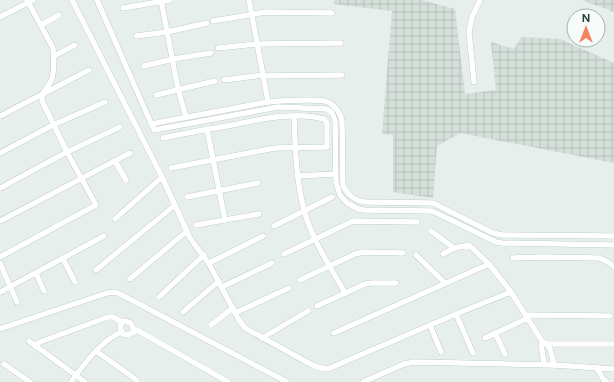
<svg xmlns="http://www.w3.org/2000/svg" width="614" height="382" viewBox="0 0 614 382" font-family="Figtree,sans-serif">
<style>
.industrial{fill:url(#industrial-grid)}
.lines{fill:none;stroke-linecap:round;stroke-linejoin:round}
.street-casing{stroke:#a8b8b2;stroke-width:6}
.street{stroke:#fff;stroke-width:5.5}
</style>
<defs>
<pattern id="industrial-grid" width="8" height="8" patternUnits="userSpaceOnUse"><rect width="8" height="8" fill="#d4dfda"/><path d="M0 4h8M4 0v8" fill="none" stroke="#b6c1bc"/></pattern>
</defs>
<rect width="100%" height="100%" fill="#e6efeb"/>
<g class="industrial">
<path d="M334 0H421L455 9 465 94 496 90 491 42 514 49 521 37 560 39 614 63V163L460 133 437 146 433 198 393 192V135L382 134 392 11 334 4Z"/>
<path d="M582 0H614V12Z"/>
</g>
<g class="lines">
<g class="street-casing">
<g id="street">
<path d="M72 0 162 177 190 238 209 264 239 320 245 328 314 366 324 369 330 368 456 314 511 292 542 341 547 344 550 349 554 365"/>
<path d="M97 0 154 130 278 107 327 109 332 113 335 120 336 183 340 195 347 203 358 209 364 210 432 211 496 242 502 243 614 245"/>
<path d="M161 0 178 89 186 117"/>
<path d="M249 0 268 102"/>
<path d="M123 8 170 0"/>
<path d="M0 17 33 0"/>
<path d="M213 21 266 12 332 13"/>
<path d="M41 25 59 15"/>
<path d="M136 36 167 32 207 23"/>
<path d="M218 48 257 44 341 43"/>
<path d="M54 56 75 45"/>
<path d="M144 66 173 59 211 53"/>
<path d="M263 76 342 75"/>
<path d="M224 80 263 75"/>
<path d="M474 82 469 32 472 17 480 0"/>
<path d="M156 95 215 81"/>
<path d="M0 116 89 70"/>
<path d="M294 116C295 147 296 179 304 210 312 240 330 266 345 293"/>
<path d="M151 124 262 103C274 101 318 98 328 102 336 106 340 112 342 121L343 186C349 196 355 201 366 202L433 203 493 233 502 235 614 236"/>
<path d="M207 129 225 220"/>
<path d="M163 138C186 133 209 129 232 125 262 119 295 111 324 119L327 123V147L275 148 171 168"/>
<path d="M0 153 53 125 105 102"/>
<path d="M115 161 126 180"/>
<path d="M297 176 335 174"/>
<path d="M0 188 67 152 120 127"/>
<path d="M187 197 258 183"/>
<path d="M115 219 162 177"/>
<path d="M0 221 130 153"/>
<path d="M196 225 259 214"/>
<path d="M274 226 332 197"/>
<path d="M431 231 454 248"/>
<path d="M284 254 353 221 417 222"/>
<path d="M443 254 454 248 469 245 489 264 511 292"/>
<path d="M416 255 445 283"/>
<path d="M0 257 96 205 67 152 42 101C42 90 47 89 51 81 55 71 54 58 53 48L27 0"/>
<path d="M513 258 543 257 599 258 608 262 614 267"/>
<path d="M63 259 75 282"/>
<path d="M0 263 17 302"/>
<path d="M209 263 263 236"/>
<path d="M96 270 175 205"/>
<path d="M36 273 44 291"/>
<path d="M130 279 187 231"/>
<path d="M300 280 355 254 363 252 403 253"/>
<path d="M222 287 272 263"/>
<path d="M0 292 104 236"/>
<path d="M159 297 204 255"/>
<path d="M317 306 365 284 372 283H396"/>
<path d="M183 312 219 281"/>
<path d="M235 313 289 288"/>
<path d="M456 314 473 353"/>
<path d="M526 315 610 316"/>
<path d="M124 321 131 323 133 329 137 330 128 335 123 334 120 328 121 324Z"/>
<path d="M211 325 233 308"/>
<path d="M430 325 441 352"/>
<path d="M0 329 107 293 115 292 120 294 287 382"/>
<path d="M137 330 228 382"/>
<path d="M334 333 489 264"/>
<path d="M495 333 505 354"/>
<path d="M262 338 308 311"/>
<path d="M485 338 528 318"/>
<path d="M29 341 85 382"/>
<path d="M542 341 541 344 544 364"/>
<path d="M544 344H614"/>
<path d="M35 346 40 342 108 317H113L122 322"/>
<path d="M96 351 134 378 137 382"/>
<path d="M4 364 30 382"/>
<path d="M597 368 603 379 607 382"/>
<path d="M71 382C84 364 100 342 121 332"/>
<path d="M363 382 404 364 414 362 554 365 614 369"/>
</g>
</g>
<use href="#street" class="street"/>
</g>
<g transform="translate(586 28)"><circle r="19" fill="#f7fbf9" stroke="#a3b1ad"/>
<path d="M0-3L7 15L0 10L-7 15Z" fill="#f4845f"/>
<text y="-6" font-size="11" font-weight="bold" text-anchor="middle" fill="#24423a">N</text>
</g>
</svg>
